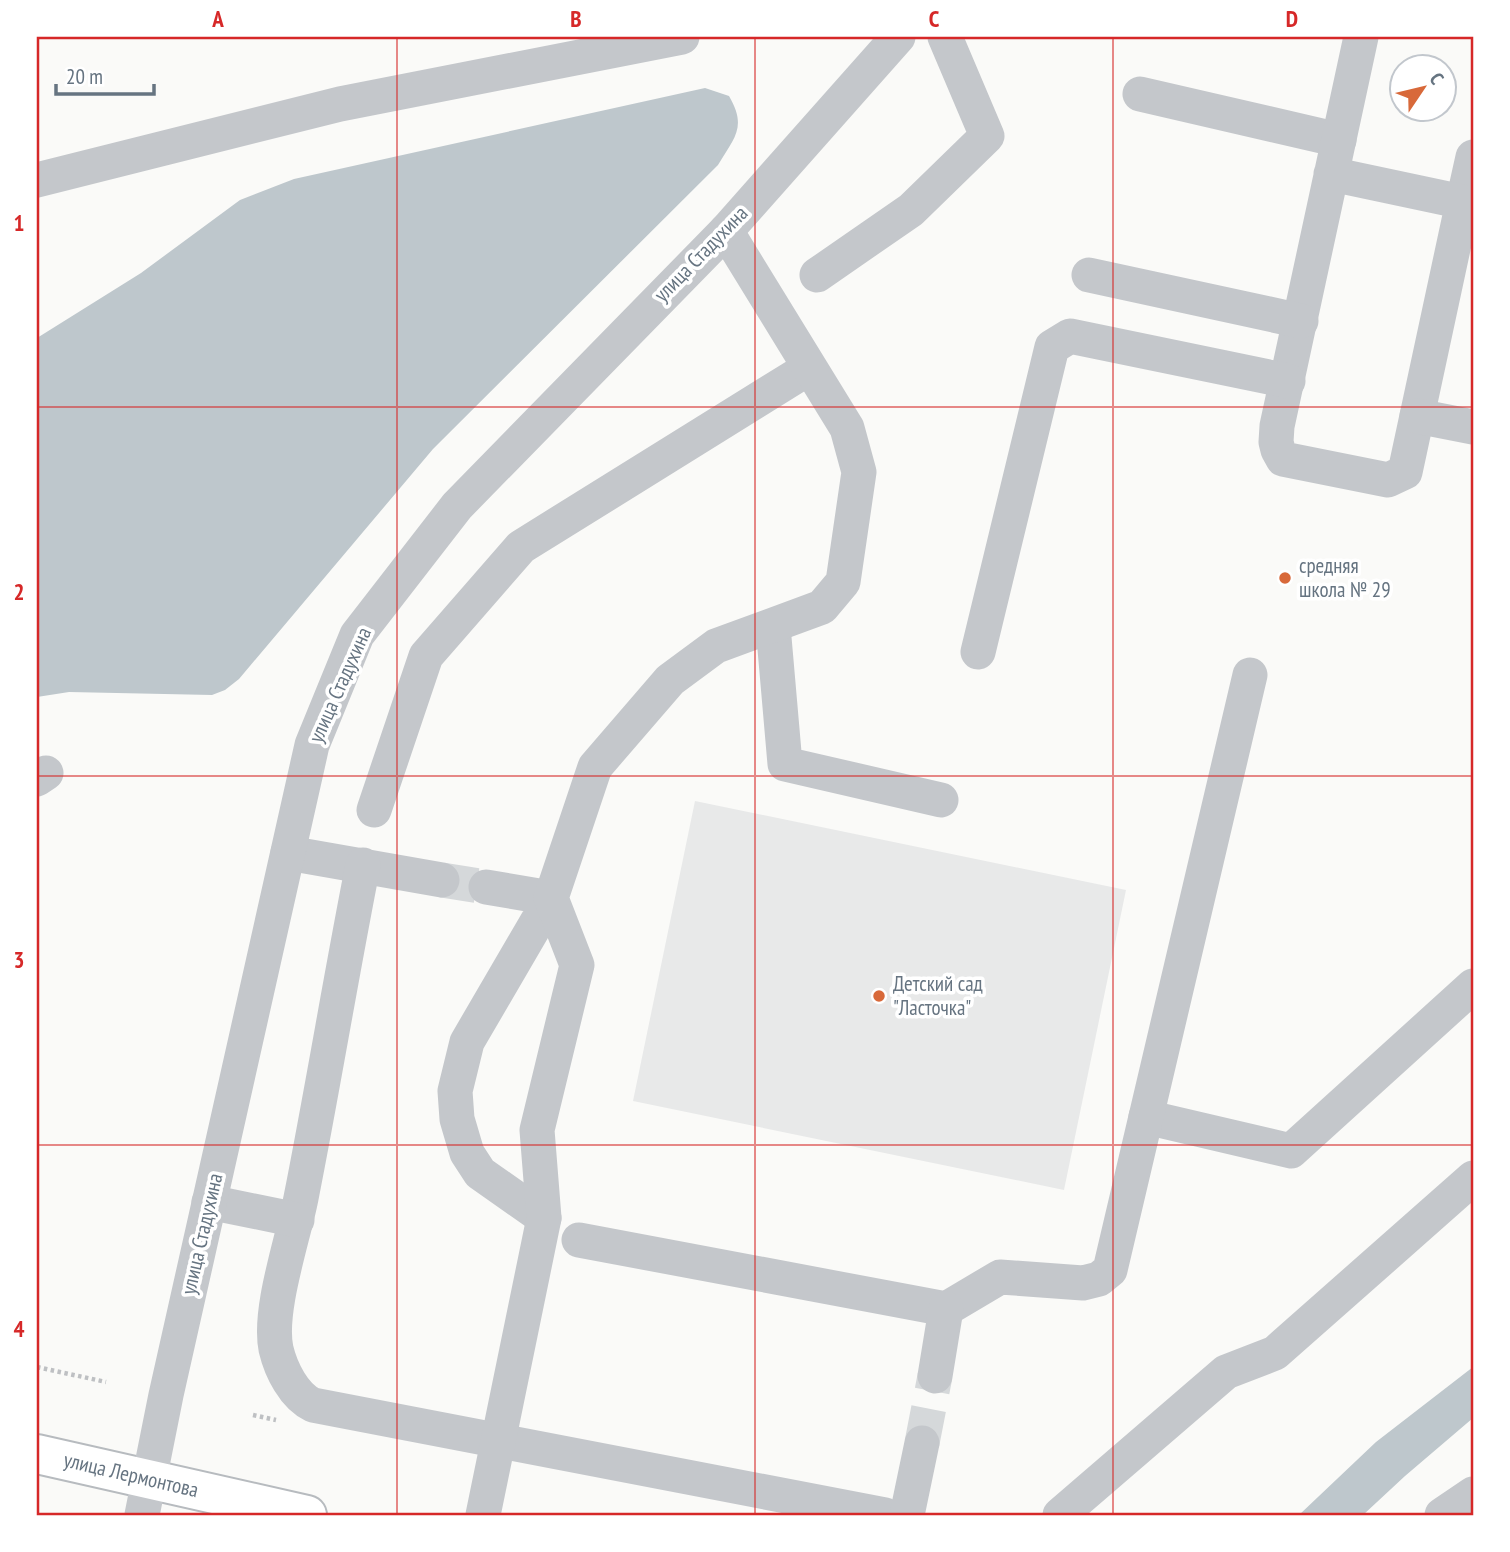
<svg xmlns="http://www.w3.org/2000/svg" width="1510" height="1552" viewBox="0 0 1510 1552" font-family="'PT Sans Narrow',sans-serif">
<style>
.built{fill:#e8e9e9}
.water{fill:#bec7cc}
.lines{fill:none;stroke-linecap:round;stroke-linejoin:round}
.minor-tunnel{stroke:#d5d8da;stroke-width:35;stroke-dasharray:35 18;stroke-linecap:butt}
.major-casing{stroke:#b7bbbf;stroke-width:42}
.path{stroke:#bec0c3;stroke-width:4.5;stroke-dasharray:3.5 3.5;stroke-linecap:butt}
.minor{stroke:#c4c7cb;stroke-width:35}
.major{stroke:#fff;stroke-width:38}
.grid{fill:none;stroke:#d62828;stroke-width:2;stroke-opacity:0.55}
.poi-dot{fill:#d8693a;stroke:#fff;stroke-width:2.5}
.labels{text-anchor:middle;stroke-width:7;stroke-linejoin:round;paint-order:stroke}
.street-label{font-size:21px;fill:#667481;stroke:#fff}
.poi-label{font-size:21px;fill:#667481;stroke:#fff;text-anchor:start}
.neatline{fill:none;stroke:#d62828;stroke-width:2.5}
.grid-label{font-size:23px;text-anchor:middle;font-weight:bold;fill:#d62828}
</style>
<rect width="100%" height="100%" fill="#fafaf8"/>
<path class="built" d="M695 801 1126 890 1064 1190 633 1101Z"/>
<g class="water">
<path d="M705 88 729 96C747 127 735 137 718 165L433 449 239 679 225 690 212 695 69 692 37 697V338L141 273 240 200 294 179Z"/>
<path d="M1473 1367V1418L1405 1476 1363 1515H1299L1376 1442Z"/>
</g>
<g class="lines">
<g class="minor-tunnel">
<path d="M442 880 486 887"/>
<path d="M922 1443 935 1376"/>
</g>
<g class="major-casing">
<path id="major" d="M37 1454 307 1515"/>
</g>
<g class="path">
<path d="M37 1367 106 1382"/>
<path d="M253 1415 276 1420"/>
</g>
<g class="minor">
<path d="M1140 94 1339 140"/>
<path d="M1473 157 1463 202 1473 204"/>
<path d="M1331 174 1463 202 1405 472 1388 480 1283 459 1278 450 1276 442 1277 426 1361 37"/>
<path d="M37 180 340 104 682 37"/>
<path d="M817 275 911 210 987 136 945 37"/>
<path d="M1089 275 1301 321"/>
<path d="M1417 416 1473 427"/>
<path d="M773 626 785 764 941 800"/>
<path d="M978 652 1052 347 1070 336 1288 381"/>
<path d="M37 779 46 773"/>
<path d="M374 810 426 656 521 547 809 368"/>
<path d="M288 853 442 880"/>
<path d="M363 865C341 976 323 1087 301 1198 293 1239 268 1310 276 1349 281 1370 294 1396 313 1405L885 1515"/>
<path d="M486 887 551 898 467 1042 455 1091 457 1119 467 1153 480 1173 544 1218"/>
<path d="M1146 1117 1291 1151 1473 986"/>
<path d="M209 1202 297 1220"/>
<path d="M579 1240 946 1309 1000 1277 1083 1283 1099 1279 1110 1270 1250 675"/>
<path d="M935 1376 946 1309"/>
<path d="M142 1515 166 1395 312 745 357 635 457 506 726 231 898 37"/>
<path d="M483 1515 544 1218 537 1130 577 965 551 898 595 767 670 680 716 646 822 607 843 582 859 472 847 428 726 231"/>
<path d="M907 1515 922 1443"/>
<path d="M1060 1515 1226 1372 1275 1353 1473 1178"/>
<path d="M1442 1515 1473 1494"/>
</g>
<use href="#major" class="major"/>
</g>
<path class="grid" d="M397 37V1515M755 37V1515M1113 37V1515M37 407H1473M37 776H1473M37 1145H1473"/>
<g class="poi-dot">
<circle cx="1285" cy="578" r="7"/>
<circle cx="879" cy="996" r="7"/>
</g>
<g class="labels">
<g class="street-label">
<text transform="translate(701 254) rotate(-46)" y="7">улица Стадухина</text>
<text transform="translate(340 685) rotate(-66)" y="7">улица Стадухина</text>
<text transform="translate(202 1234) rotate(-77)" y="7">улица Стадухина</text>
<text transform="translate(131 1475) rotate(13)" y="7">улица Лермонтова</text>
</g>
<g class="poi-label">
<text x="1299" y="573">средняя<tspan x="1299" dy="24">школа № 29</tspan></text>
<text x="893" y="991">Детский сад<tspan x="893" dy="24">"Ласточка"</tspan></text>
</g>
</g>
<rect width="1510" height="1552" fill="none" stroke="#ffffff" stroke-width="77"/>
<g transform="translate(1423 88) rotate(55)"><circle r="33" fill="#ffffff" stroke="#c2c7cd" stroke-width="2"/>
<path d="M0-5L12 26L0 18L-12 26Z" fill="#d8693a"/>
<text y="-10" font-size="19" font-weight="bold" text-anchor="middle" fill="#667481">С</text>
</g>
<path d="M56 84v10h98v-10" fill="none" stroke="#667481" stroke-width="3.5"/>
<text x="66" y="84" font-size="21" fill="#667481" stroke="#ffffff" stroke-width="5" paint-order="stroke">20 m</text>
<rect x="38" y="38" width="1434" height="1476" class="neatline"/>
<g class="grid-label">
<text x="218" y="27">A</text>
<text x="576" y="27">B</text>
<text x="934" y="27">C</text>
<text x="1292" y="27">D</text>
<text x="19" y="231">1</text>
<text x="19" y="600">2</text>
<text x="19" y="968">3</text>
<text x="19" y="1337">4</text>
</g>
</svg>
